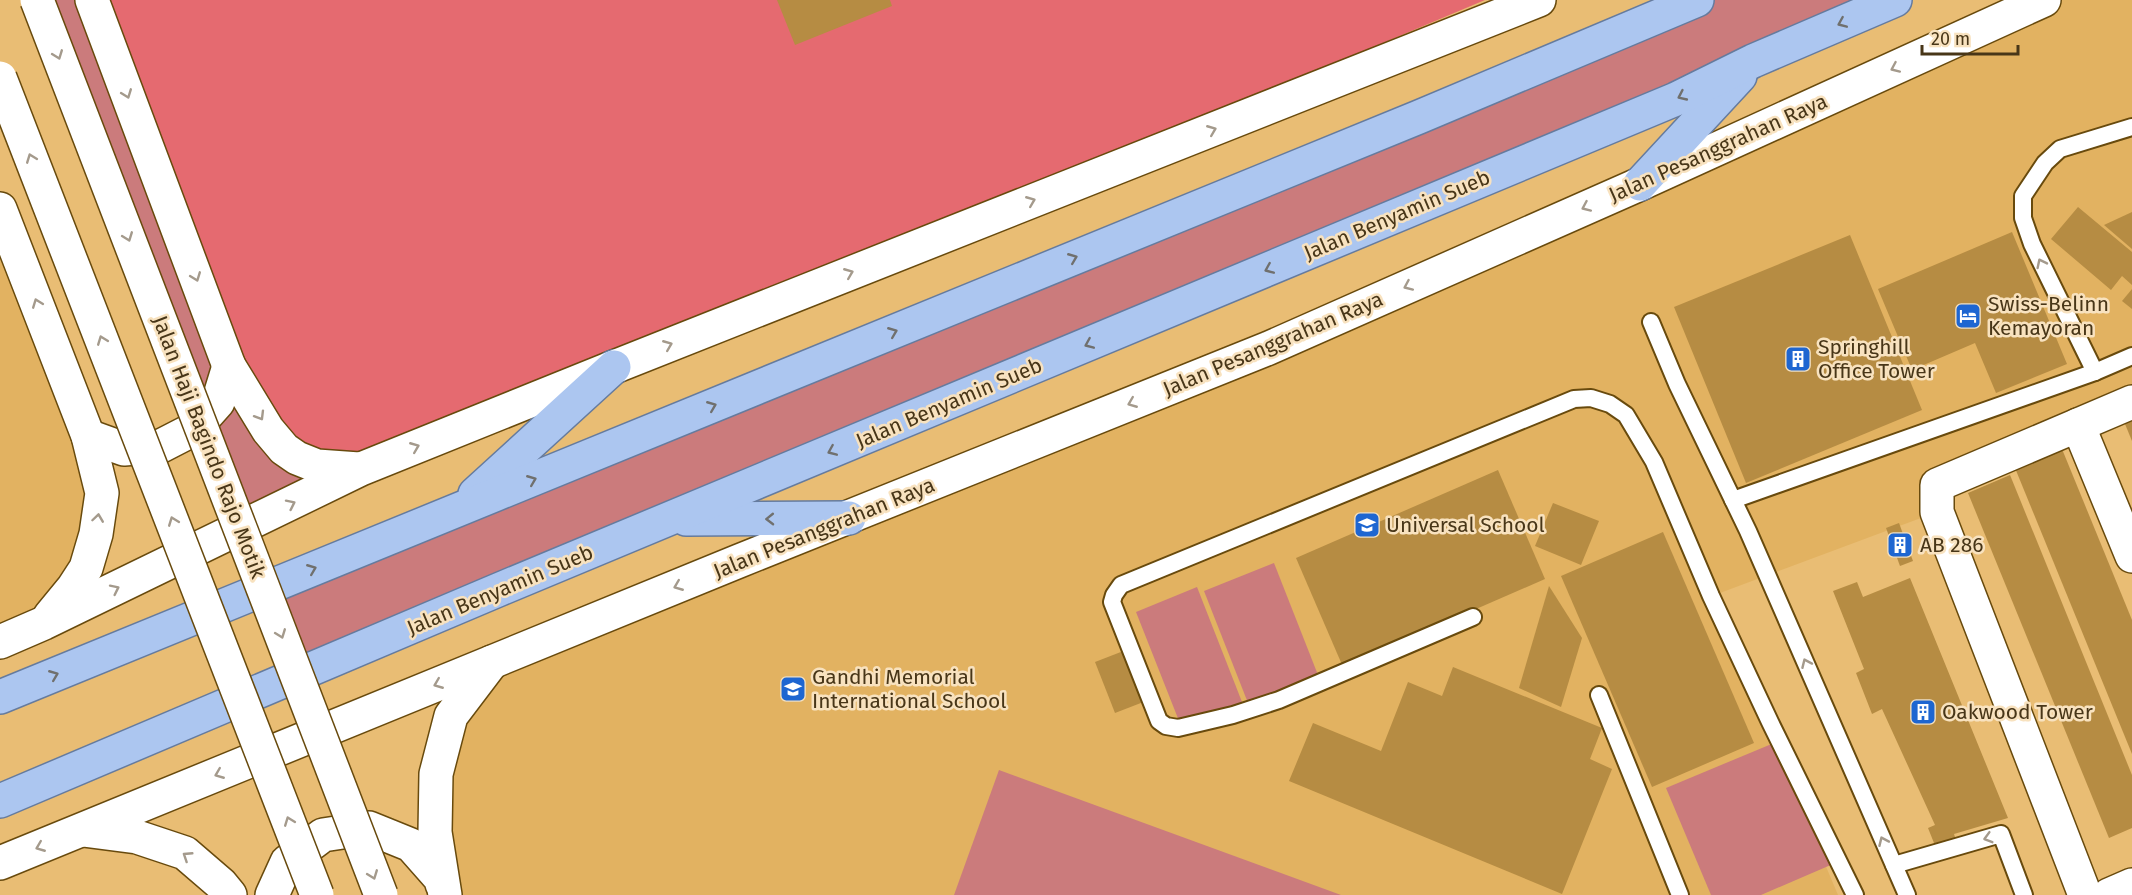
<svg xmlns="http://www.w3.org/2000/svg" width="2132" height="895" viewBox="0 0 2132 895" font-family="'Fira Sans',sans-serif">
<style>
.built{fill:#e2b261}
.green{fill:#cb7b7c}
.forest{fill:#e56a70}
.building{fill:#b68c43}
.lines{fill:none;stroke-linecap:round;stroke-linejoin:round}
.lane-casing{stroke:#684a0d;stroke-width:20}
.street-casing{stroke:#684a0d;stroke-width:36}
.secondary-casing{stroke:#684a0d;stroke-width:36}
.primary-casing{stroke:#657b9e;stroke-width:36}
.lane{stroke:#fff;stroke-width:16}
.street{stroke:#fff;stroke-width:33}
.secondary{stroke:#fff;stroke-width:33}
.primary{stroke:#acc6f0;stroke-width:33}
.secondary-bridge-casing{stroke:#684a0d;stroke-width:36;stroke-linecap:butt}
.secondary-bridge{stroke:#fff;stroke-width:33}
.oneway{stroke:#70706e}
.oneway2{stroke:#a49a8c}
.labels{text-anchor:middle;stroke-width:5;stroke-linejoin:round;paint-order:stroke}
.street-label{font-size:21px;fill:#483618;stroke:#f8e2bf}
.poi-label{font-size:21px;fill:#483618;stroke:#f8e2bf;text-anchor:start}
</style>
<rect width="100%" height="100%" fill="#e9bd74"/>
<g class="built">
<path d="M2044 0H2132V406L1938 485 1937 512 1712 596 1838 895H446L436 774 492 662Z"/>
<path d="M0 212 88 436 86 568 0 642Z"/>
</g>
<g class="green">
<path d="M37 0H92L361 469 240 529Z"/>
<path d="M1694 0H1895L296 674 263 588Z"/>
<path d="M1274 563 1318 675 1248 703 1204 591Z"/>
<path d="M1197 587 1242 702 1181 726 1136 612Z"/>
<path d="M1781 740 1833 864 1761 895H1711L1666 788Z"/>
<path d="M999 770 1341 895H954Z"/>
</g>
<path class="forest" d="M95 0H1485L614 367 361 469 268 430Z"/>
<g class="building">
<path d="M777 0H890L892 6 795 45Z"/>
<path d="M2078 207 2132 252V285L2122 276 2111 290 2051 239Z"/>
<path d="M2132 212V249L2104 225Z"/>
<path d="M2012 232 2067 364 1996 393 1975 343 1912 370 1878 289Z"/>
<path d="M1850 235 1922 410 1746 483 1674 307Z"/>
<path d="M2132 289V309L2122 301Z"/>
<path d="M2132 421V441L2125 424Z"/>
<path d="M2062 449 2132 620V754L2015 468Z"/>
<path d="M1498 470 1545 579 1343 667 1296 558Z"/>
<path d="M2010 475 2132 775V828L2109 838 1968 493Z"/>
<path d="M1553 503 1599 521 1581 565 1535 546Z"/>
<path d="M1899 523 1913 561 1900 566 1886 528Z"/>
<path d="M1663 532 1754 743 1652 787 1561 576Z"/>
<path d="M1910 578 2008 818 1954 834 1956 840 1936 848 1928 828 1935 825 1882 709 1872 714 1856 673 1864 669 1833 591 1857 582 1863 597Z"/>
<path d="M1549 586 1582 638 1561 707 1519 688Z"/>
<path d="M1126 650 1146 701 1115 713 1095 662Z"/>
<path d="M1453 667 1602 728 1590 759 1612 769 1562 894 1289 781 1313 723 1381 751 1408 682 1442 696Z"/>
</g>
<g class="lines">
<g class="lane-casing">
<g id="lane">
<path d="M1651 322 1677 384 1748 531 1907 895"/>
<path d="M2095 372 2032 244 2023 218V196L2045 163 2060 149 2132 127"/>
<path d="M1733 500 2095 372 2132 356"/>
<path d="M1473 617 1279 700 1233 715 1178 728 1166 726 1159 721 1112 602 1114 595 1121 585 1574 399 1591 398 1610 404 1626 415 1654 462 1711 596 1770 722 1855 895"/>
<path d="M1599 695 1680 895"/>
<path d="M1894 865 2001 834 2024 895"/>
</g>
</g>
<g class="street-casing">
<g id="street">
<path d="M2078 425 2132 556"/>
<path d="M2085 895 1937 512V485L2132 402"/>
<path d="M2109 895 2132 885"/>
</g>
</g>
<g class="secondary-casing">
<g id="secondary">
<path d="M92 0 229 366 268 430 284 449 297 458 317 466 359 469"/>
<path d="M0 209 88 436 102 493 96 534 86 568 73 588 50 616"/>
<path d="M88 436 124 449 161 446 194 429 218 402 229 366"/>
<path d="M0 642 44 623 361 469 614 367 1539 0"/>
<path d="M83 830 137 837 185 853 221 884 230 895"/>
<path d="M0 863 739 561 1269 348 1640 184 2044 0"/>
<path d="M272 895 287 862 323 835 369 828 411 845 441 879 442 884"/>
<path d="M445 895 435 832 436 774 451 716 492 662"/>
</g>
</g>
<g class="primary-casing">
<g id="primary">
<path d="M1640 184 1740 76"/>
<path d="M475 494 614 367"/>
<path d="M686 519 849 518"/>
<path d="M0 697 1419 117 1697 0"/>
<path d="M0 801 498 590 1676 99 1753 61 1895 0"/>
</g>
</g>
<use href="#lane" class="lane"/>
<use href="#street" class="street"/>
<use href="#secondary" class="secondary"/>
<use href="#primary" class="primary"/>
<g class="secondary-bridge-casing">
<g id="secondary-bridge">
<path d="M37 0 381 895"/>
<path d="M0 78 317 895"/>
</g>
</g>
<use href="#secondary-bridge" class="secondary-bridge"/>
</g>
<defs><path id="oneway-chevron" d="M-2-3.5L2.5 0L-2 3.5" fill="none" stroke-width="1.6" stroke-linecap="round" stroke-linejoin="round" transform="scale(1.5)"/></defs>
<g class="oneway">
<use href="#oneway-chevron" transform="translate(1842 23) rotate(157)"/>
<use href="#oneway-chevron" transform="translate(1682 96) rotate(155)"/>
<use href="#oneway-chevron" transform="translate(1073 258) rotate(-22)"/>
<use href="#oneway-chevron" transform="translate(1269 269) rotate(157)"/>
<use href="#oneway-chevron" transform="translate(893 332) rotate(-22)"/>
<use href="#oneway-chevron" transform="translate(1089 344) rotate(157)"/>
<use href="#oneway-chevron" transform="translate(712 406) rotate(-22)"/>
<use href="#oneway-chevron" transform="translate(832 451) rotate(157)"/>
<use href="#oneway-chevron" transform="translate(532 480) rotate(-22)"/>
<use href="#oneway-chevron" transform="translate(770 519) rotate(179)"/>
<use href="#oneway-chevron" transform="translate(312 569) rotate(-22)"/>
<use href="#oneway-chevron" transform="translate(54 675) rotate(-22)"/>
</g>
<g class="oneway2">
<use href="#oneway-chevron" transform="translate(58 55) rotate(69)"/>
<use href="#oneway-chevron" transform="translate(1895 68) rotate(156)"/>
<use href="#oneway-chevron" transform="translate(127 94) rotate(69)"/>
<use href="#oneway-chevron" transform="translate(1212 130) rotate(-22)"/>
<use href="#oneway-chevron" transform="translate(31 158) rotate(-111)"/>
<use href="#oneway-chevron" transform="translate(1031 201) rotate(-22)"/>
<use href="#oneway-chevron" transform="translate(1586 207) rotate(156)"/>
<use href="#oneway-chevron" transform="translate(128 237) rotate(69)"/>
<use href="#oneway-chevron" transform="translate(2041 263) rotate(-116)"/>
<use href="#oneway-chevron" transform="translate(849 273) rotate(-22)"/>
<use href="#oneway-chevron" transform="translate(196 277) rotate(69)"/>
<use href="#oneway-chevron" transform="translate(1408 286) rotate(156)"/>
<use href="#oneway-chevron" transform="translate(37 303) rotate(-111)"/>
<use href="#oneway-chevron" transform="translate(102 340) rotate(-111)"/>
<use href="#oneway-chevron" transform="translate(668 345) rotate(-22)"/>
<use href="#oneway-chevron" transform="translate(1132 403) rotate(158)"/>
<use href="#oneway-chevron" transform="translate(260 416) rotate(59)"/>
<use href="#oneway-chevron" transform="translate(415 447) rotate(-22)"/>
<use href="#oneway-chevron" transform="translate(291 504) rotate(-26)"/>
<use href="#oneway-chevron" transform="translate(98 518) rotate(-82)"/>
<use href="#oneway-chevron" transform="translate(173 521) rotate(-111)"/>
<use href="#oneway-chevron" transform="translate(678 586) rotate(158)"/>
<use href="#oneway-chevron" transform="translate(115 589) rotate(-26)"/>
<use href="#oneway-chevron" transform="translate(281 634) rotate(69)"/>
<use href="#oneway-chevron" transform="translate(1806 663) rotate(-114)"/>
<use href="#oneway-chevron" transform="translate(438 684) rotate(158)"/>
<use href="#oneway-chevron" transform="translate(219 774) rotate(158)"/>
<use href="#oneway-chevron" transform="translate(289 821) rotate(-111)"/>
<use href="#oneway-chevron" transform="translate(1988 838) rotate(164)"/>
<use href="#oneway-chevron" transform="translate(1883 841) rotate(-114)"/>
<use href="#oneway-chevron" transform="translate(40 847) rotate(158)"/>
<use href="#oneway-chevron" transform="translate(187 856) rotate(-147)"/>
<use href="#oneway-chevron" transform="translate(373 875) rotate(69)"/>
</g>
<defs>
<g id="hotel-square" transform="scale(1.35)"><rect x="-9" y="-9" width="18" height="18" rx="4" fill="#1e66d1" stroke="#f8e2bf"/><path d="M-6-4.5h1.5V1H6V5H4.5V3h-9V5H-6ZM-4 0a1.8 1.8 0 1 1 3.6 0ZM.5 0V-2.5h3Q6-2.5 6 0Z" fill="#fff"/></g>
<g id="building-square" transform="scale(1.35)"><rect x="-9" y="-9" width="18" height="18" rx="4" fill="#1e66d1" stroke="#f8e2bf"/><path d="M-4-6H4V6H1V3H-1V6H-4ZM-2.5-4.3h1.7v1.8h-1.7ZM.8-4.3h1.7v1.8H.8ZM-2.5-1h1.7V.8h-1.7ZM.8-1h1.7V.8H.8Z" fill="#fff"/></g>
<g id="school-square" transform="scale(1.35)"><rect x="-9" y="-9" width="18" height="18" rx="4" fill="#1e66d1" stroke="#f8e2bf"/><path d="M0-5L7-2L0 1L-7-2ZM-4 1L0 2.5L4 1V4Q0 6-4 4Z" fill="#fff"/></g>
</defs>
<g fill-rule="evenodd">
<use href="#hotel-square" x="1968" y="316"/>
<use href="#building-square" x="1798" y="359"/>
<use href="#school-square" x="1367" y="525"/>
<use href="#building-square" x="1900" y="545"/>
<use href="#school-square" x="793" y="689"/>
<use href="#building-square" x="1923" y="712"/>
</g>
<g class="labels">
<g class="street-label">
<text transform="translate(1718 148) rotate(-24)" y="7">Jalan Pesanggrahan Raya</text>
<text transform="translate(1397 215) rotate(-23)" y="7">Jalan Benyamin Sueb</text>
<text transform="translate(1273 344) rotate(-23)" y="7">Jalan Pesanggrahan Raya</text>
<text transform="translate(949 403) rotate(-23)" y="7">Jalan Benyamin Sueb</text>
<text transform="translate(209 447) rotate(69)" y="7">Jalan Haji Bagindo Rajo Motik</text>
<text transform="translate(824 528) rotate(-22)" y="7">Jalan Pesanggrahan Raya</text>
<text transform="translate(500 590) rotate(-23)" y="7">Jalan Benyamin Sueb</text>
</g>
<g class="poi-label">
<text x="1988" y="311">Swiss-Belinn<tspan x="1988" dy="24">Kemayoran</tspan></text>
<text x="1818" y="354">Springhill<tspan x="1818" dy="24">Office Tower</tspan></text>
<text x="1386" y="532">Universal School</text>
<text x="1920" y="552">AB 286</text>
<text x="812" y="684">Gandhi Memorial<tspan x="812" dy="24">International School</tspan></text>
<text x="1942" y="719">Oakwood Tower</text>
</g>
</g>
<path d="M1922 45v9h96v-9" fill="none" stroke="#483618" stroke-width="3"/>
<text x="1931" y="45" font-size="18" fill="#483618" stroke="#f8e2bf" stroke-width="4.5" paint-order="stroke">20 m</text>
</svg>
